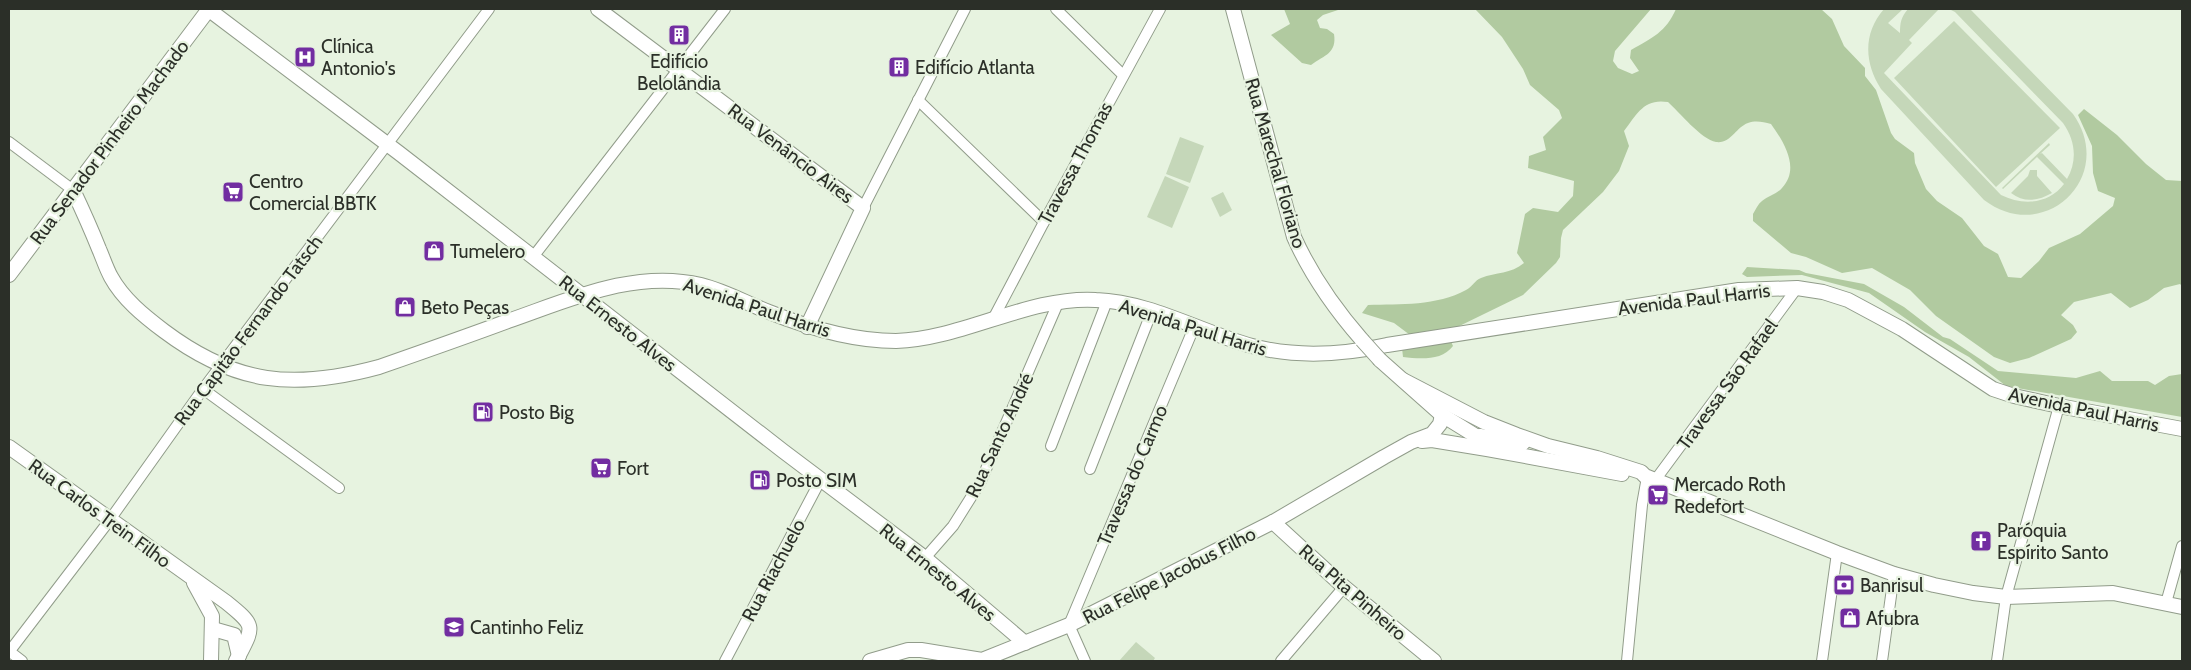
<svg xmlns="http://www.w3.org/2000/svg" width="2191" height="670" viewBox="0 0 2191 670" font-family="Cabin,sans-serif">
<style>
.green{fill:#c5d7b9}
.forest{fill:#b1caa0}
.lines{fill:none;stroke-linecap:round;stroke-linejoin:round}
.minor-casing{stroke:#919c8a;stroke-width:12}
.major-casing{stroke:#919c8a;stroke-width:16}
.minor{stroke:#fff;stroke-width:10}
.major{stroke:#fff;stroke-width:14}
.major-bridge-casing{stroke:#919c8a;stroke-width:16;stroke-linecap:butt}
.major-bridge{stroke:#fff;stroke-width:14}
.labels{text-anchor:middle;stroke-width:4.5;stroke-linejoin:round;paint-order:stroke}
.poi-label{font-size:19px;fill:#2b2f28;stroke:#e7f3e0;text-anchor:start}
.street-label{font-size:19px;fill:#2b2f28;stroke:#e7f3e0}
</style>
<rect width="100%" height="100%" fill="#e7f3e0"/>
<g class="green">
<path d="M1884 9H1903L1888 23 1900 33C1900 23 1901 17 1908 9H1939L1909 40 1912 43 1884 73 2001 195C2023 206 2049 204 2064 184L2037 157 2003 189 2002 188 2049 143 2050 145 2040 154 2042 153 2067 179C2078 160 2075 140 2063 123L1955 12 1949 9H1970L2073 114C2117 176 2045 246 1984 200L1881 89C1864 63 1863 33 1884 9Z"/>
<path d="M1954 21 2060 128 1996 187 1894 78Z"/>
<path d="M1180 137 1204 146 1190 183 1166 174Z"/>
<path d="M2030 170H2037V176L2052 193C2038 201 2024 203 2011 193L2028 176Z"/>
<path d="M1165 176 1189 187 1172 228 1147 217Z"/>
<path d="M1223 192 1232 210 1220 217 1211 198Z"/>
<path d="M1136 642 1155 658 1153 661H1119Z"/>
</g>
<g class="forest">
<path d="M1284 9H1341L1323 15 1317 20 1320 28 1327 29 1334 34C1337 53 1325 55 1311 65L1302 63 1271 35 1290 24Z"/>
<path d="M1475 9H1651L1615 51 1613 61 1618 68 1632 74 1639 71 1630 58 1631 50C1652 38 1666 32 1676 9H1821L1832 19 1844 46 1865 68V76L1876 90 1891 133 1895 139 1914 153 1915 163 1926 189 1937 201 1962 218 1984 246 1998 254 2008 277 2021 278 2039 261 2049 248 2080 234 2113 206 2115 198 2098 191 2093 173 2092 146 2078 115 2084 109 2117 135 2146 164 2166 180 2182 181V286L2180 284 2164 288 2148 300 2130 308 2111 293 2074 302 2061 315 2073 325 2077 332 2071 339 2029 358 2010 363 1994 357 1936 316 1910 290 1872 268 1842 273 1806 257 1791 253 1753 221V214C1756 209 1758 204 1762 201 1768 196 1777 194 1782 188 1801 168 1783 141 1771 124 1763 122 1756 120 1748 123 1736 127 1731 144 1716 142 1702 140 1678 111 1668 102 1644 98 1637 114 1624 131L1629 146 1619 171 1603 192 1563 230 1561 238 1560 257 1556 263 1523 295 1443 334 1449 337 1453 346C1442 361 1420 359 1403 357L1402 348 1414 338 1394 323 1362 313 1368 305C1400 304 1437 306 1466 290 1472 287 1475 280 1481 278 1496 272 1511 274 1524 263L1517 253 1525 214 1533 208 1558 212 1573 196 1574 181 1528 168 1529 156 1546 150 1543 137 1562 118 1559 110 1530 85 1523 69 1502 37Z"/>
<path d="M1747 267 1799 270 1806 273 1864 284 1904 307 1943 337 1950 339 1998 371 2076 378 2100 371 2112 381H2148L2155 385 2169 376 2182 374V417L2006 386 1969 357 1925 332 1869 293 1802 275 1747 277 1742 274Z"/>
</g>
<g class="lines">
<g class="minor-casing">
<g id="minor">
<path d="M1056 9 1123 75"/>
<path d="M918 100 1044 222"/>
<path d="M9 142 73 190"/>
<path d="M863 208 965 9"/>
<path d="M533 257 725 9"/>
<path d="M993 319 1044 222 1160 9"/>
<path d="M203 389 339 488"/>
<path d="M1051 446 1107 301"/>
<path d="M1090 469 1152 311"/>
<path d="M1656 479 1797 288"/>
<path d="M925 558 953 526 980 483 1058 303"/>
<path d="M2166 603 2182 546"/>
<path d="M9 651 22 661"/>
<path d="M9 652 109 521 203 389 489 9"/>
<path d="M725 661 821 479"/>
<path d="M1085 661 1069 625 1195 325"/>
<path d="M1281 661 1344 587"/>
<path d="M1627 661 1642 505 1647 477"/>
<path d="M1822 661 1837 553"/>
<path d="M1882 661 1894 574"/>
<path d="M1997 661 2006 597 2059 406"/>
</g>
</g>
<g class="major-casing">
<g id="major">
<path d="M208 9 399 153 783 451 925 558 1025 643"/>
<path d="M598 9 863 208 807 327"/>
<path d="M1233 9 1294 237C1311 275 1334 308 1362 340"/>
<path d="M73 190C82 209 91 229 99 249 103 258 106 268 111 277 123 299 144 316 164 331 236 385 294 390 379 367 422 352 465 337 508 321 569 300 634 269 701 285 725 291 746 303 769 312 809 328 853 341 896 341 963 339 1029 296 1096 300 1151 302 1200 332 1252 346 1297 358 1342 355 1387 345L1739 290 1797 288 1823 292 1848 300 1902 329 1993 389 2014 396 2059 406 2182 429"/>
<path d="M9 275 209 9"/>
<path d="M1380 360 1442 415 1492 446"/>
<path d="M1403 380 1484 422 1517 435 1548 446 1597 458 1641 472 1645 476 1837 553 1894 574 1934 585 1973 593 2006 597 2113 593 2182 607"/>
<path d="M1480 436 1523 443"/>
<path d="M1422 441 1432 440 1487 449 1622 474"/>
<path d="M9 447 226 602C257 627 254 626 236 661"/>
<path d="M1273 522 1344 587 1434 661"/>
<path d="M194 583 212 616 211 661"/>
<path d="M213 629 234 635 239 656"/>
<path d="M870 661 908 650H921L982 660 1069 625 1273 522 1384 457 1411 442 1432 434 1440 424 1442 415"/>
</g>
</g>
<use href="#minor" class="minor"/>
<use href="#major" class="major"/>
<g class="major-bridge-casing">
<path id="major-bridge" d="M1362 340 1380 360"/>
</g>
<use href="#major-bridge" class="major-bridge"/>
</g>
<defs>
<g id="building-square" transform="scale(1.125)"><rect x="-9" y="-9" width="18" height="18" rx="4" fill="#722da1" stroke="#e7f3e0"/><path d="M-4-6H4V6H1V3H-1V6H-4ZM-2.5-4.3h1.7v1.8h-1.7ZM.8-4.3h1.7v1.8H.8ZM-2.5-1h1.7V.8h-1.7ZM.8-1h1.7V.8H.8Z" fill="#fff"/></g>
<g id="hospital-square" transform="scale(1.125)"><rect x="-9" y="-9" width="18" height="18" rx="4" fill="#722da1" stroke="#e7f3e0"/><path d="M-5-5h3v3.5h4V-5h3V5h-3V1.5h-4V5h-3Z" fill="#fff"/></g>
<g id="supermarket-square" transform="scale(1.125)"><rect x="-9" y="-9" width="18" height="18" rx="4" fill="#722da1" stroke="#e7f3e0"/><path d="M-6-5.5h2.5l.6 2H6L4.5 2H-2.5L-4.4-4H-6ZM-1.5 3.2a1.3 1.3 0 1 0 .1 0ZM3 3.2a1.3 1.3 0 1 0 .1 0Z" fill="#fff"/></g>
<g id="shop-square" transform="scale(1.125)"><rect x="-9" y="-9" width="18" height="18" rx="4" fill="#722da1" stroke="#e7f3e0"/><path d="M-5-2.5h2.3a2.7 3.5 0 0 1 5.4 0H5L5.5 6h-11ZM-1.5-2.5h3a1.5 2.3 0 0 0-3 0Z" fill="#fff"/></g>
<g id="fuel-square" transform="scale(1.125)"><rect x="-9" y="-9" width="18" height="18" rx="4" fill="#722da1" stroke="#e7f3e0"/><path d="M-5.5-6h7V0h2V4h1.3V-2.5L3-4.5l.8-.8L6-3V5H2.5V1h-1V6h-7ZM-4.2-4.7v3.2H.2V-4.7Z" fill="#fff"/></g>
<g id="church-square" transform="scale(1.125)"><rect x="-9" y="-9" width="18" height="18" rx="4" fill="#722da1" stroke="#e7f3e0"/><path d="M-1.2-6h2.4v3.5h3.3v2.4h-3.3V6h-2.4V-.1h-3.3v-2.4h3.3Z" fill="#fff"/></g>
<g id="bank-square" transform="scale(1.125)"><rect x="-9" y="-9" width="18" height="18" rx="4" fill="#722da1" stroke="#e7f3e0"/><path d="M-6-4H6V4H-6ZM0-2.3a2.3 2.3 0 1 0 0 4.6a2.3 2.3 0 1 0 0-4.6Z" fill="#fff"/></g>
<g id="school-square" transform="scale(1.125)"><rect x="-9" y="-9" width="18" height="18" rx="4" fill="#722da1" stroke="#e7f3e0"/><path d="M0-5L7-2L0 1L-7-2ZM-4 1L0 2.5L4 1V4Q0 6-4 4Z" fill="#fff"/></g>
</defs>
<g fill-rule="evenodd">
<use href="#building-square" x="679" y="35"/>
<use href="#hospital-square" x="305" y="57"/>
<use href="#building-square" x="899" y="67"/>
<use href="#supermarket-square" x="233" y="192"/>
<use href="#shop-square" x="434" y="251"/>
<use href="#shop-square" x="405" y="307"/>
<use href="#fuel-square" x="483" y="412"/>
<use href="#supermarket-square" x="601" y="468"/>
<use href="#fuel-square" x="760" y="480"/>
<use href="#supermarket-square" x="1658" y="495"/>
<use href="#church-square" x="1981" y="541"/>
<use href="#bank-square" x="1844" y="585"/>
<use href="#shop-square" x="1850" y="618"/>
<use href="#school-square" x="454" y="627"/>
</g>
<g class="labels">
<g class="poi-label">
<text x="321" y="53">Clínica<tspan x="321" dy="22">Antonio's</tspan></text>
<text x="679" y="68" text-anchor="middle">Edifício<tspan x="679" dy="22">Belolândia</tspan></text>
<text x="915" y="74">Edifício Atlanta</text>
<text x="249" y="188">Centro<tspan x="249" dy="22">Comercial BBTK</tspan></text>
<text x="450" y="258">Tumelero</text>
<text x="421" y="314">Beto Peças</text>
<text x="499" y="419">Posto Big</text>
<text x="617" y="475">Fort</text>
<text x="776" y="487">Posto SIM</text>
<text x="1674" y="491">Mercado Roth<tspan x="1674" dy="22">Redefort</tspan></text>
<text x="1997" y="537">Paróquia<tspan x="1997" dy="22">Espírito Santo</tspan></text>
<text x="1860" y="592">Banrisul</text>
<text x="1866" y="625">Afubra</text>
<text x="470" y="634">Cantinho Feliz</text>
</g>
<g class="street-label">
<text transform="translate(109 142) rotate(-53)" y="7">Rua Senador Pinheiro Machado</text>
<text transform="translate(791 153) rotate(37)" y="7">Rua Venâncio Aires</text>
<text transform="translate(1075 163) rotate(-62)" y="7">Travessa Thomas</text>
<text transform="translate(1276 163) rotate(74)" y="7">Rua Marechal Floriano</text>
<text transform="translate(1694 299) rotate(-7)" y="7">Avenida Paul Harris</text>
<text transform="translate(757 307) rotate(18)" y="7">Avenida Paul Harris</text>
<text transform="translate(618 323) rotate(38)" y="7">Rua Ernesto Alves</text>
<text transform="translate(1193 327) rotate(17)" y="7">Avenida Paul Harris</text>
<text transform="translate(248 330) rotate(-53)" y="7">Rua Capitão Fernando Tatsch</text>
<text transform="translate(1727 384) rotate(-54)" y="7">Travessa São Rafael</text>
<text transform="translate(2084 409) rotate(12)" y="7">Avenida Paul Harris</text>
<text transform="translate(999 435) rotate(-65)" y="7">Rua Santo André</text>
<text transform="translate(1132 475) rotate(-67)" y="7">Travessa do Carmo</text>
<text transform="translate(100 513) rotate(36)" y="7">Rua Carlos Trein Filho</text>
<text transform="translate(773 570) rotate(-62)" y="7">Rua Riachuelo</text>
<text transform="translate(938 572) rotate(39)" y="7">Rua Ernesto Alves</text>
<text transform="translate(1169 575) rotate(-27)" y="7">Rua Felipe Jacobus Filho</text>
<text transform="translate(1353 592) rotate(41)" y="7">Rua Pita Pinheiro</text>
</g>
</g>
<rect width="2191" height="670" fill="none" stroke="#2b2f28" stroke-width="20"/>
</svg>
